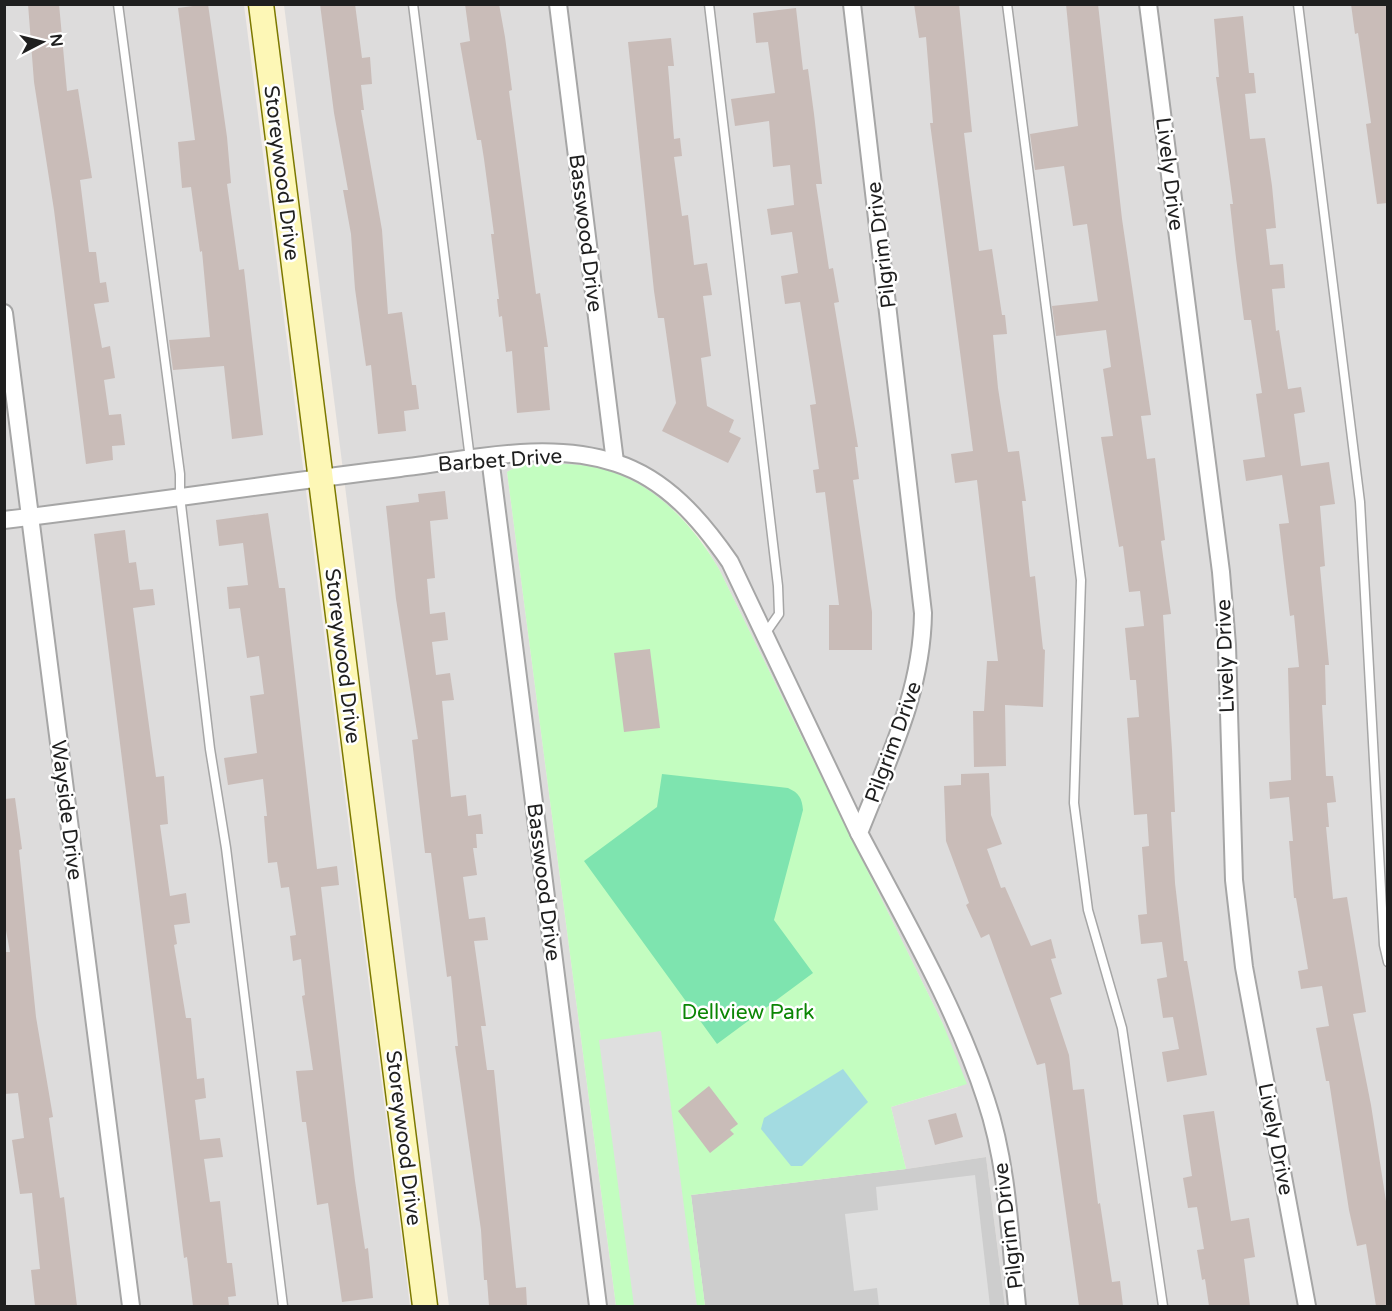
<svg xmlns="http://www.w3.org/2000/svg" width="1392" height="1311" viewBox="0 0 1392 1311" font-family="'Varela Round',sans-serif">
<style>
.residential{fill:#dddcdc}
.religious{fill:#cdcdcd}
.park{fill:#c3fdc0}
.pitch{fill:#7ee4af}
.parking{fill:#dfdfdf}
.water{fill:#a3dbe1}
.building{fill:#c9bcb8}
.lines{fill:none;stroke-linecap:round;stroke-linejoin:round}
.lane-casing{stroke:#a6a6a6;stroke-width:11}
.street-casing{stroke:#a6a6a6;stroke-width:20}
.secondary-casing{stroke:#7c7900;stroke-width:27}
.lane{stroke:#fff;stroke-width:8}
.street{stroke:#fff;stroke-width:16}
.secondary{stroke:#fdf7b6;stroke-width:24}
.labels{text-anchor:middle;stroke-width:5;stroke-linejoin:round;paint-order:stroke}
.street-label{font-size:21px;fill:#1f1f1f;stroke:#fff}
.park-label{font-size:21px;fill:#0c8605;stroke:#fff}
</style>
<rect width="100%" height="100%" fill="#f1ebe5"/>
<g class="residential">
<path d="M5 5H244L410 1306H5Z"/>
<path d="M284 5H1387V1306H1005L986 1157 906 1169 891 1107 958 1087 943 1024 719 569 700 537 676 511 520 465 507 472 616 1306H449Z"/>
</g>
<path class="religious" d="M986 1157 1005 1306H705L691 1195 906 1169Z"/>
<path class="park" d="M519 465C539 465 560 463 580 465 643 471 689 518 719 569L943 1024 967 1084 891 1107 906 1169 691 1195 705 1306H616L507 472Z"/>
<path class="pitch" d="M662 774 788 788C799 793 802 798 803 810L774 920 813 973 717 1044 584 861 657 807Z"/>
<g class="parking">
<path d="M661 1031 697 1306H634L599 1040Z"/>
<path d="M975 1175 990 1306H879L877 1288 854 1291 845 1214 878 1210 876 1187Z"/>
</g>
<path class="water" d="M843 1069 868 1102 802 1166H791L761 1129 764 1118Z"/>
<g class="building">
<path d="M28 4H59L67 91 78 89 92 178 80 180 89 252H96L100 283 106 282 109 302 94 304 102 348 110 346 115 378 104 380 109 415 121 414 125 445 112 446 113 460 86 464 54 210 34 82Z"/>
<path d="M208 4 227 137 231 183 227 184 239 270 244 269 263 435 232 439 224 366 173 370 169 340 210 337 202 251 200 252 191 187 182 188 178 142 195 140 178 8Z"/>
<path d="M320 4H355L362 58 370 57 372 84 361 85 364 110H361L382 230 388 314 402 312 412 385H416L419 409 404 411 406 431 378 434 371 365 366 366 355 289 351 234 343 190H348L334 113Z"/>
<path d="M465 4H499L505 37 512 90 509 91 536 294 540 293 548 347H544L550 410 517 413 512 351 506 352 502 316 499 317 497 299H499L491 234H494L484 159 481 140H477L460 43 470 41Z"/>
<path d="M914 4H959L972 132 964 133 969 175 979 251 992 249 1002 315H1005L1007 334 993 335 998 388 1008 452 1019 451 1026 501H1022L1030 577 1035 576 1043 649 1045 650 1043 707 1005 705 1006 766 974 767 973 711H984L987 661H998L977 480 955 483 951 454 973 451 930 123H933L926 37 919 38Z"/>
<path d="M1066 4H1098L1122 219 1151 415 1141 416 1147 459 1155 458 1165 540 1161 541 1171 614 1163 615 1172 750 1175 812H1171L1175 883 1184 961H1187L1207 1075 1167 1082 1162 1052 1179 1049 1173 1017 1163 1018 1157 979 1167 977 1162 942 1141 944 1138 915 1147 914 1142 847 1149 846 1147 814 1134 815 1127 718 1139 717 1136 680H1130L1125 628 1144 626 1140 591 1129 592 1123 546 1119 547 1101 437 1113 436 1103 369 1111 367 1106 330 1056 336 1052 306 1098 301 1087 224 1073 226 1064 166 1035 170 1030 134 1078 126Z"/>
<path d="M1351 4H1388V203L1377 204 1366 124 1371 123 1358 33 1355 34Z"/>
<path d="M796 8 803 70 808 69 814 114 822 184H816L829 269 833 268 839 302 834 303 858 447H855L859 479 853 480 872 612V650H829V605H839L825 492 816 493 813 470 819 469 810 405 816 404 800 302 785 304 781 276 798 273 792 232 771 235 767 209 794 205 790 165 773 167 769 121 735 126 731 99 775 93 768 42 756 43 753 13Z"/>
<path d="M1243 16 1249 73H1254L1256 93 1245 94 1250 139 1265 138 1272 186 1276 228 1266 229 1270 265 1283 264 1285 288 1272 289 1276 331 1279 330 1288 389 1301 387 1305 412 1294 414 1301 466 1329 462 1335 504 1320 506 1325 566 1320 567 1329 665H1325L1326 705H1322L1326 776H1333L1336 802 1327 803 1329 827H1326L1333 899 1347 897 1366 1012 1353 1014 1371 1105 1388 1214V1306H1376L1366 1244 1357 1246 1349 1210 1329 1081H1326L1316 1028 1329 1026 1322 986 1301 989 1298 971 1308 969 1296 898H1294L1289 841H1293L1289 797 1270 799 1269 782 1291 780 1288 668 1299 667 1294 615 1290 616 1279 524 1289 523 1282 475 1246 481 1243 460 1265 457 1256 394 1262 393 1251 320H1244L1236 258 1230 204H1233L1216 77H1219L1214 19Z"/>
<path d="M671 38 674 66H668L674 139 680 138 682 156 674 157 682 216 688 215 694 265 707 263 712 295 703 296 711 356 701 358 707 406 734 420 729 432 741 438 728 463 662 431 676 403 664 318H658L654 291 628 42Z"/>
<path d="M445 491 448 519 430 521 435 578 427 579 430 614 445 612 448 640 432 642 436 675 450 673 454 700 442 701 451 797 466 795 468 816 481 814 483 834H476L477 848H473L477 875 463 877 469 919 485 917 488 940 474 941 486 1026H481L487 1070H494L516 1288 526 1287 527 1306H489L487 1280H484L481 1230 455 1046H458L451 976 447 977 431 853H425L412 740 418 739 396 599 386 506 419 502 418 494Z"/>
<path d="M268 513 279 588H285L317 869 337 866 339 885 321 887 355 1181 365 1249 368 1248 373 1298 342 1302 328 1203 317 1205 306 1122H302L296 1071 313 1070 302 996 305 995 301 959 293 961 290 936 296 935 289 887 281 888 277 862 268 863 264 816H267L263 779 228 785 224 758 257 753 250 696 264 694 259 656 247 658 240 608 229 609 227 587 248 585 243 543 219 546 216 520Z"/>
<path d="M125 530 129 563 136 562 140 590 153 589 155 605 133 608 156 777 164 776 168 824 160 825 170 896 186 893 190 923 174 925 177 944 174 945 186 1018H191L197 1079 204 1078 206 1098 195 1100 200 1140 220 1138 223 1157 204 1159 210 1202 220 1201 227 1263H232L236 1296 228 1297 229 1306H193L187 1257 184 1258 94 534Z"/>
<path d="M650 649 660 728 624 732 614 653Z"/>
<path d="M989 773 991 815 1002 844 987 849 1001 888 1005 887 1031 946 1051 939 1056 958 1051 959 1062 994 1050 998 1069 1055 1073 1090 1084 1089 1098 1204 1100 1203 1112 1282 1120 1281 1123 1306H1079L1045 1063 1037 1065 989 934 981 938 966 905 969 903 946 841 944 786 961 785V774Z"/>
<path d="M15 798 22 849 19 850 36 1017 53 1117 49 1118 60 1198 64 1197 77 1306H35L31 1270 40 1269 32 1193 20 1194 12 1140 24 1138 18 1093 4 1094V952H10L4 920V799Z"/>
<path d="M709 1086 738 1124 730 1130 734 1134 710 1153 678 1111Z"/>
<path d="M1214 1111 1231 1221 1249 1218 1255 1257 1244 1259 1250 1306H1209L1205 1279 1202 1280 1197 1250 1204 1249 1197 1207 1188 1208 1183 1178 1192 1176 1183 1115Z"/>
<path d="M956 1113 963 1137 935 1145 928 1120Z"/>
</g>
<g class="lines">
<g class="lane-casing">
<g id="lane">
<path d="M118 4 180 474V496L210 749 226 848 283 1306"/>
<path d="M413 4 470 459"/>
<path d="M709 4 778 586 779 614 765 634"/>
<path d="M1007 4 1081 580 1074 803 1088 910 1122 1028 1163 1306"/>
<path d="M1298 4 1360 502 1384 945 1388 962"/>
</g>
</g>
<g class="street-casing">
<g id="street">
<path d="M558 4 615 462"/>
<path d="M852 4 923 613C922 693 888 759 859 833 904 919 956 1007 986 1100 1008 1165 1010 1238 1017 1306"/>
<path d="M1148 4 1221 572 1227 645 1234 880 1244 967 1307 1306"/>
<path d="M4 313 131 1306"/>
<path d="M490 457 598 1306"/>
<path d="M4 520C137 504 268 484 400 468 470 460 547 440 616 463 666 479 701 520 730 562L859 833"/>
</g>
</g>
<g class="secondary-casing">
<path id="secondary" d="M261 4 425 1306"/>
</g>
<use href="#lane" class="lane"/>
<use href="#street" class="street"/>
<use href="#secondary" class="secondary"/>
</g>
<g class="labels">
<g class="street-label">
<text transform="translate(282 173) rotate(83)" y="7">Storeywood Drive</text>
<text transform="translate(1170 174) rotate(83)" y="7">Lively Drive</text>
<text transform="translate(586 233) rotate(83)" y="7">Basswood Drive</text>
<text transform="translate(881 245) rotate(-97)" y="7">Pilgrim Drive</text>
<text transform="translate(500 460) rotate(-4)" y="7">Barbet Drive</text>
<text transform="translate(343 656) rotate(83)" y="7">Storeywood Drive</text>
<text transform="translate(1225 656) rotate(-92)" y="7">Lively Drive</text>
<text transform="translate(893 742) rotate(-70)" y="7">Pilgrim Drive</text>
<text transform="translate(67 810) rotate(83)" y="7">Wayside Drive</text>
<text transform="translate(544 882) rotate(83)" y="7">Basswood Drive</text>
<text transform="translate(404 1138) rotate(83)" y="7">Storeywood Drive</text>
<text transform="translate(1276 1139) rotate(79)" y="7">Lively Drive</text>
<text transform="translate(1008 1226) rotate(-97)" y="7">Pilgrim Drive</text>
</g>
<g class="park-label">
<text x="748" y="1019">Dellview Park</text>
</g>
</g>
<rect width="1392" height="1311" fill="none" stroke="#1f1f1f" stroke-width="12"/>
<g transform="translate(42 42) rotate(83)" stroke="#ffffff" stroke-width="4.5" paint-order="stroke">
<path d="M0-4.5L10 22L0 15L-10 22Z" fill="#1f1f1f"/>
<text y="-9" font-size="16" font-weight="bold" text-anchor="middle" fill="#1f1f1f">N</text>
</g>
</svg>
